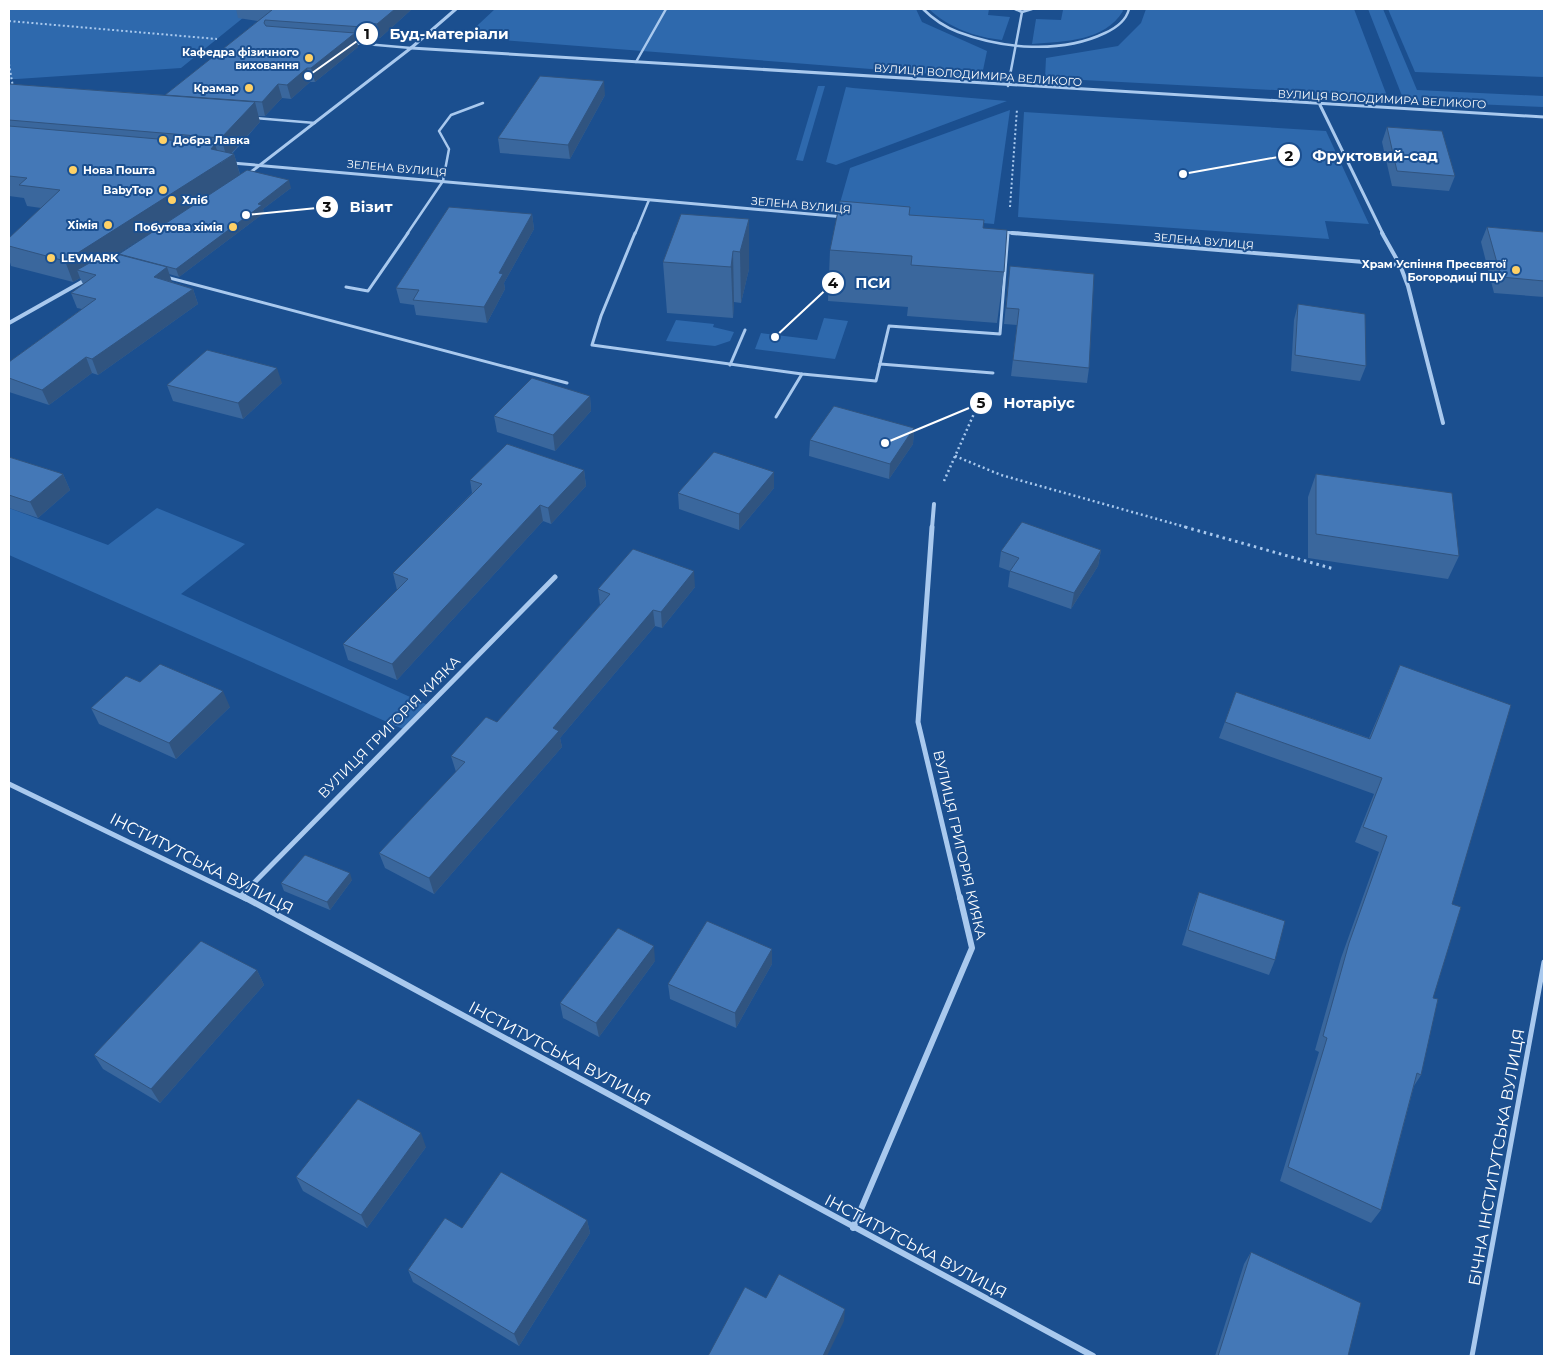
<svg xmlns="http://www.w3.org/2000/svg" width="1553" height="1365" viewBox="0 0 1553 1365" font-family="Montserrat,sans-serif">
<style>
.green{fill:#2e69ad}
.lines{fill:none;stroke-linecap:round;stroke-linejoin:round}
.path-far2{stroke:#a9c9ee;stroke-width:2;stroke-dasharray:2 2.5;stroke-linecap:butt}
.path-far1{stroke:#a9c9ee;stroke-width:2.5;stroke-dasharray:2 3;stroke-linecap:butt}
.path{stroke:#a9c9ee;stroke-width:3;stroke-dasharray:2.5 4;stroke-linecap:butt}
.lane-far2{stroke:#a9c9ee;stroke-width:2.5}
.lane-far1{stroke:#a9c9ee;stroke-width:3}
.lane{stroke:#a9c9ee;stroke-width:5}
.street-far3{stroke:#a9c9ee;stroke-width:3}
.street-far2{stroke:#a9c9ee;stroke-width:4}
.street-far1{stroke:#a9c9ee;stroke-width:5}
.street{stroke:#a9c9ee;stroke-width:6}
.wall{fill:#3a679d;fill-rule:evenodd}
.shaded-wall{fill:#305480}
.building{fill:#4478b7;stroke:#305480}
.poi-dot{fill:#ffd166;stroke:#1b4f8f;stroke-width:2}
.labels{text-anchor:middle;stroke-width:4;stroke-linejoin:round;paint-order:stroke}
.far-poi-label{font-size:11px;font-weight:bold;fill:#fff;stroke:#1b4f8f;text-anchor:end}
.far-street-label{font-size:11px;fill:#fff;stroke:#1b4f8f}
.street-label{font-size:14px;fill:#fff;stroke:#1b4f8f}
.near-street-label{font-size:16px;fill:#fff;stroke:#1b4f8f}
.leader{fill:none;stroke:#fff;stroke-width:2}
.callout-dot{fill:#fff;stroke:#1b4f8f;stroke-width:2}
.mark-label{font-size:15px;text-anchor:middle;font-weight:bold;fill:#111}
.callout-label{font-size:15px;text-anchor:middle;font-weight:bold;fill:#fff;stroke:#1b4f8f;stroke-width:4;stroke-linejoin:round;paint-order:stroke}
</style>
<rect width="100%" height="100%" fill="#1b4f8f"/>
<g class="green">
<path d="M9 9H254L181 68 17 79H9Z"/>
<path d="M495 9H916L922 22 987 51 982 75 960 76 465 37Z"/>
<path d="M929 9H989L988 15 1010 17 1002 40C975 37 949 28 929 9Z"/>
<path d="M1066 9H1122L1123 11C1104 42 1065 41 1032 44L1036 19 1061 20 1063 10Z"/>
<path d="M1146 9H1354L1387 96 1045 78 1046 58 1118 46 1141 23Z"/>
<path d="M1368 9H1383L1417 90 1544 96V107L1404 101Z"/>
<path d="M1388 9H1544V77L1415 72Z"/>
<path d="M818 86H825L803 161 796 160Z"/>
<path d="M846 87 853 88 1007 101 836 165 826 162Z"/>
<path d="M1010 110 994 224 838 210 850 168Z"/>
<path d="M1024 112 1326 131 1369 224 1325 221 1329 239 1018 217Z"/>
<path d="M824 318 848 321 835 359 755 349 761 333 817 340Z"/>
<path d="M676 320 714 324 713 327 734 332 730 341 715 346 666 341Z"/>
<path d="M9 508 108 545 157 508 245 544 181 594 428 705 403 729 9 555Z"/>
</g>
<g class="lines">
<g class="path-far2">
<path d="M9 21 217 39"/>
<path d="M9 64 13 87"/>
<path d="M1010 207 1017 109"/>
</g>
<g class="path-far1">
<path d="M955 456 1001 475 1189 528"/>
<path d="M944 481 981 398"/>
</g>
<path class="path" d="M1185 527 1334 569"/>
<g class="lane-far2">
<path d="M923 9C933 19 945 27 958 32 1003 49 1061 54 1105 33 1116 28 1126 21 1129 9"/>
<path d="M1022 12 1032 9"/>
<path d="M354 43 411 48"/>
<path d="M636 62 666 9"/>
<path d="M1008 86 1022 12 1015 9"/>
<path d="M255 118 315 123"/>
<path d="M407 234 443 181 449 149 439 131 451 115 483 103"/>
<path d="M635 234 649 200"/>
</g>
<g class="lane-far1">
<path d="M635 233 601 316 592 345 802 374 876 381 880 364 993 373"/>
<path d="M166 277 567 383"/>
<path d="M346 287 368 291 408 233"/>
<path d="M880 364 889 326 1000 334 1008 233"/>
<path d="M730 365 745 330"/>
<path d="M776 417 802 374"/>
</g>
<path class="lane" d="M1472 1356 1544 962"/>
<g class="street-far3">
<path d="M411 48 1544 117"/>
<path d="M1320 105 1383 234"/>
<path d="M232 163 844 217"/>
<path d="M247 175 411 48 456 9"/>
<path d="M1002 232 1027 234"/>
</g>
<g class="street-far2">
<path d="M1012 233 1400 265"/>
<path d="M1382 233 1400 265 1408 286 1443 423"/>
<path d="M9 323 87 279"/>
<path d="M932 528 934 504"/>
</g>
<g class="street-far1">
<path d="M932 527 918 722 960 899"/>
<path d="M9 784 246 899"/>
<path d="M241 896 555 577"/>
</g>
<g class="street">
<path d="M244 897 1093 1356"/>
<path d="M853 1228 972 948 960 897"/>
</g>
</g>
<g class="wall">
<path d="M236 9H412L380 38 370 37 365 41 357 40 358 47 315 82H310L291 99 282 98 265 116H258L260 122 232 154H234L240 174 291 188 263 209 264 213 179 277 169 274 172 282 193 289 198 304 98 375 92 373 49 405 9 392V362L82 309 77 308 71 293 83 284 80 278 73 282 11 266 9 259V238L41 208 27 206 24 198 9 196V84L165 95 258 21 238 18ZM195 204 119 254H117Z"/>
<path d="M605 95 570 159 500 153 498 138Z"/>
<path d="M1387 127 1455 176 1449 191 1392 186 1382 142Z"/>
<path d="M532 214 534 229 504 283 505 289 487 323 416 315 414 305 400 303 396 288Z"/>
<path d="M910 215 983 228 1004 272 997 323 907 316 908 307 828 301 830 250Z"/>
<path d="M749 219V269L741 303 734 302 733 318 667 313 663 262Z"/>
<path d="M1487 227 1544 232V297L1494 293 1481 242Z"/>
<path d="M1010 266 1089 368 1087 383 1011 376 1017 325 1004 324Z"/>
<path d="M1298 304 1366 366 1360 381 1291 371 1294 320Z"/>
<path d="M282 383 243 419 173 401 167 385Z"/>
<path d="M590 396 591 411 555 451 497 432 494 416Z"/>
<path d="M914 428 913 444 889 479 809 456 810 440Z"/>
<path d="M9 457 63 474 70 490 38 518 9 508Z"/>
<path d="M584 470 586 486 551 524 543 521 397 680 348 660 343 644 397 590 393 573 472 493 470 480Z"/>
<path d="M1316 474 1459 556 1448 579 1308 558V497Z"/>
<path d="M774 488 739 530 679 509 678 493Z"/>
<path d="M1101 550 1098 566 1071 609 1008 587 1010 571 999 567 1001 551Z"/>
<path d="M695 587 662 628 655 626 560 738 562 747 434 894 385 868 379 853 456 772 451 756 497 722 600 605 598 589Z"/>
<path d="M1400 665 1452 904 1433 998 1421 1075 1414 1086 1381 1210 1371 1223 1280 1181 1319 1052 1315 1050 1341 958 1379 852 1355 842 1374 794 1219 738 1236 692 1369 738Z"/>
<path d="M140 682 230 707 176 759 99 724 91 708Z"/>
<path d="M352 880 330 910 284 891 281 883Z"/>
<path d="M1199 892 1275 960 1269 975 1182 945 1193 908Z"/>
<path d="M772 949V964L736 1028 670 999 668 984Z"/>
<path d="M655 961 599 1037 563 1018 560 1003Z"/>
<path d="M257 970 264 985 160 1103 103 1069 94 1055Z"/>
<path d="M426 1147 367 1228 303 1191 296 1177Z"/>
<path d="M587 1220 590 1233 519 1346 413 1282 408 1270 462 1228Z"/>
<path d="M1251 1252 1348 1356H1215L1244 1264Z"/>
</g>
<g class="shaded-wall">
<path d="M395 9H412L380 38 377 24Z"/>
<path d="M368 23 370 37 365 41 362 27Z"/>
<path d="M355 33 358 47 315 82 311 68Z"/>
<path d="M307 68 310 82 291 99 287 85Z"/>
<path d="M604 81 605 95 570 159 568 145Z"/>
<path d="M278 84 282 98 265 116 262 102Z"/>
<path d="M255 102 260 122 227 158 221 138Z"/>
<path d="M215 144 221 163 234 154 240 175 88 273 77 270 80 278 73 282 65 261 211 149Z"/>
<path d="M289 180 291 188 263 209 264 213 179 277 176 269 258 204Z"/>
<path d="M532 214 534 229 504 283 505 289 487 323 484 307 499 273Z"/>
<path d="M749 219V269L741 303 740 252Z"/>
<path d="M733 251 734 302 733 318 731 267Z"/>
<path d="M167 267 172 282 154 277Z"/>
<path d="M193 289 198 304 98 375 92 359Z"/>
<path d="M86 357 92 373 49 405 42 390Z"/>
<path d="M277 368 282 383 243 419 238 403Z"/>
<path d="M590 396 591 411 555 451 553 435Z"/>
<path d="M914 428 913 444 889 479 890 464Z"/>
<path d="M584 470 586 486 551 524 548 508Z"/>
<path d="M774 472V488L739 530V514Z"/>
<path d="M63 474 70 490 38 518 30 502Z"/>
<path d="M540 505 543 521 397 680 392 664Z"/>
<path d="M1101 550 1098 566 1071 609 1074 593Z"/>
<path d="M694 571 695 587 662 628 661 612Z"/>
<path d="M653 610 655 626 560 738 562 747 434 894 429 878 553 728Z"/>
<path d="M223 691 230 707 176 759 169 743Z"/>
<path d="M350 873 352 880 330 910 327 902Z"/>
<path d="M654 946 655 961 599 1037 596 1023Z"/>
<path d="M772 949V964L736 1028 735 1013Z"/>
<path d="M257 970 264 985 160 1103 151 1089Z"/>
<path d="M421 1133 426 1147 367 1228 361 1215Z"/>
<path d="M587 1220 590 1233 519 1346 514 1334Z"/>
<path d="M845 1309 844 1321 827 1356H823Z"/>
</g>
<g class="building">
<path d="M265 9H395L377 24 368 23 362 27 265 20 264 23 266 26 355 33 311 68H307L287 85 278 84 262 102 165 95 272 10Z"/>
<path d="M540 76 604 81 568 145 498 138Z"/>
<path d="M9 84 255 102 221 138 9 120Z"/>
<path d="M9 126 215 144 211 149 234 154 65 261 9 246V238L60 190 19 185 27 178 9 176Z"/>
<path d="M1387 127 1442 131 1455 176 1397 171Z"/>
<path d="M247 170 289 180 258 204 262 205 176 269 119 254Z"/>
<path d="M840 201 910 207 909 215 984 220 983 228 1007 230 1004 272 911 265 912 256 830 250Z"/>
<path d="M449 207 532 214 499 273 503 274 484 307 413 300 419 290 396 288Z"/>
<path d="M681 214 749 219 740 252 733 251 731 267 663 262Z"/>
<path d="M1487 227 1544 232V281L1501 277Z"/>
<path d="M109 252 167 267 154 277 193 289 92 359 86 357 42 390 9 378V362L96 299 71 293 96 275 77 270Z"/>
<path d="M1010 266 1094 274 1089 368 1013 360 1019 309 1006 308Z"/>
<path d="M1298 304 1365 314 1366 366 1295 355Z"/>
<path d="M207 350 277 368 238 403 167 385Z"/>
<path d="M532 378 590 396 553 435 494 416Z"/>
<path d="M834 406 914 428 890 464 810 440Z"/>
<path d="M507 444 584 470 548 508 540 505 392 664 343 644 408 579 393 573 482 484 470 480Z"/>
<path d="M714 452 774 472 739 514 678 493Z"/>
<path d="M9 457 63 474 30 502 9 495Z"/>
<path d="M1316 474 1452 493 1459 556 1316 534Z"/>
<path d="M1022 522 1101 550 1074 593 1010 571 1019 558 1001 551Z"/>
<path d="M633 549 694 571 661 612 653 610 553 728 559 731 429 878 379 853 465 762 451 756 486 717 497 722 610 594 598 589Z"/>
<path d="M160 664 223 691 169 743 91 708 126 676 140 682Z"/>
<path d="M1400 665 1511 705 1452 904 1461 907 1433 998 1438 999 1421 1075 1417 1073 1381 1210 1288 1167 1327 1038 1323 1036 1349 943 1387 836 1363 827 1382 778 1225 722 1236 692 1370 739Z"/>
<path d="M305 855 350 873 327 902 281 883Z"/>
<path d="M1199 892 1285 921 1275 960 1188 930Z"/>
<path d="M707 921 772 949 735 1013 668 984Z"/>
<path d="M618 928 654 946 596 1023 560 1003Z"/>
<path d="M201 941 257 970 151 1089 94 1055Z"/>
<path d="M358 1099 421 1133 361 1215 296 1177Z"/>
<path d="M501 1172 587 1220 514 1334 408 1270 445 1218 462 1228Z"/>
<path d="M1251 1252 1361 1303 1348 1356H1218Z"/>
<path d="M779 1274 845 1309 823 1356H708L745 1287 766 1298Z"/>
</g>
<g class="poi-dot">
<circle cx="309" cy="58" r="5"/>
<circle cx="249" cy="88" r="5"/>
<circle cx="163" cy="140" r="5"/>
<circle cx="73" cy="170" r="5"/>
<circle cx="163" cy="190" r="5"/>
<circle cx="172" cy="200" r="5"/>
<circle cx="108" cy="225" r="5"/>
<circle cx="233" cy="227" r="5"/>
<circle cx="51" cy="258" r="5"/>
<circle cx="1516" cy="270" r="5"/>
</g>
<g class="labels">
<g class="far-poi-label">
<text x="299" y="56">Кафедра фізичного<tspan x="299" dy="13">виховання</tspan></text>
<text x="239" y="92">Крамар</text>
<text x="173" y="144" text-anchor="start">Добра Лавка</text>
<text x="83" y="174" text-anchor="start">Нова Пошта</text>
<text x="153" y="194">BabyTop</text>
<text x="182" y="204" text-anchor="start">Хліб</text>
<text x="98" y="229">Хімія</text>
<text x="223" y="231">Побутова хімія</text>
<text x="61" y="262" text-anchor="start">LEVMARK</text>
<text x="1506" y="268">Храм Успіння Пресвятої<tspan x="1506" dy="13">Богородиці ПЦУ</tspan></text>
</g>
<g class="far-street-label">
<text transform="translate(978 75) rotate(4)" y="4">ВУЛИЦЯ ВОЛОДИМИРА ВЕЛИКОГО</text>
<text transform="translate(1382 99) rotate(3)" y="4">ВУЛИЦЯ ВОЛОДИМИРА ВЕЛИКОГО</text>
<text transform="translate(397 168) rotate(5)" y="4">ЗЕЛЕНА ВУЛИЦЯ</text>
<text transform="translate(801 205) rotate(5)" y="4">ЗЕЛЕНА ВУЛИЦЯ</text>
<text transform="translate(1204 241) rotate(5)" y="4">ЗЕЛЕНА ВУЛИЦЯ</text>
</g>
<g class="street-label">
<text transform="translate(389 727) rotate(-45)" y="5">ВУЛИЦЯ ГРИГОРІЯ КИЯКА</text>
<text transform="translate(960 845) rotate(77)" y="5">ВУЛИЦЯ ГРИГОРІЯ КИЯКА</text>
</g>
<g class="near-street-label">
<text transform="translate(202 863) rotate(27)" y="6">ІНСТИТУТСЬКА ВУЛИЦЯ</text>
<text transform="translate(560 1053) rotate(28)" y="6">ІНСТИТУТСЬКА ВУЛИЦЯ</text>
<text transform="translate(1496 1157) rotate(-80)" y="6">БІЧНА ІНСТИТУТСЬКА ВУЛИЦЯ</text>
<text transform="translate(916 1246) rotate(28)" y="6">ІНСТИТУТСЬКА ВУЛИЦЯ</text>
</g>
</g>
<path class="leader" d="M308 76L367 34M1183 174L1289 155M246 215L327 207M775 337L833 283M885 443L981 403"/>
<g class="callout-dot">
<circle cx="308" cy="76" r="5"/>
<circle cx="1183" cy="174" r="5"/>
<circle cx="246" cy="215" r="5"/>
<circle cx="775" cy="337" r="5"/>
<circle cx="885" cy="443" r="5"/>
<circle cx="367" cy="34" r="12"/>
<circle cx="1289" cy="155" r="12"/>
<circle cx="327" cy="207" r="12"/>
<circle cx="833" cy="283" r="12"/>
<circle cx="981" cy="403" r="12"/>
</g>
<g class="mark-label">
<text x="367" y="39">1</text>
<text x="1289" y="161">2</text>
<text x="327" y="212">3</text>
<text x="833" y="288">4</text>
<text x="981" y="408">5</text>
</g>
<g class="callout-label">
<text x="449" y="39">Буд-матеріали</text>
<text x="1375" y="161">Фруктовий-сад</text>
<text x="371" y="212">Візит</text>
<text x="873" y="288">ПСИ</text>
<text x="1039" y="408">Нотаріус</text>
</g>
<rect width="1553" height="1365" fill="none" stroke="#ffffff" stroke-width="20"/>
</svg>
